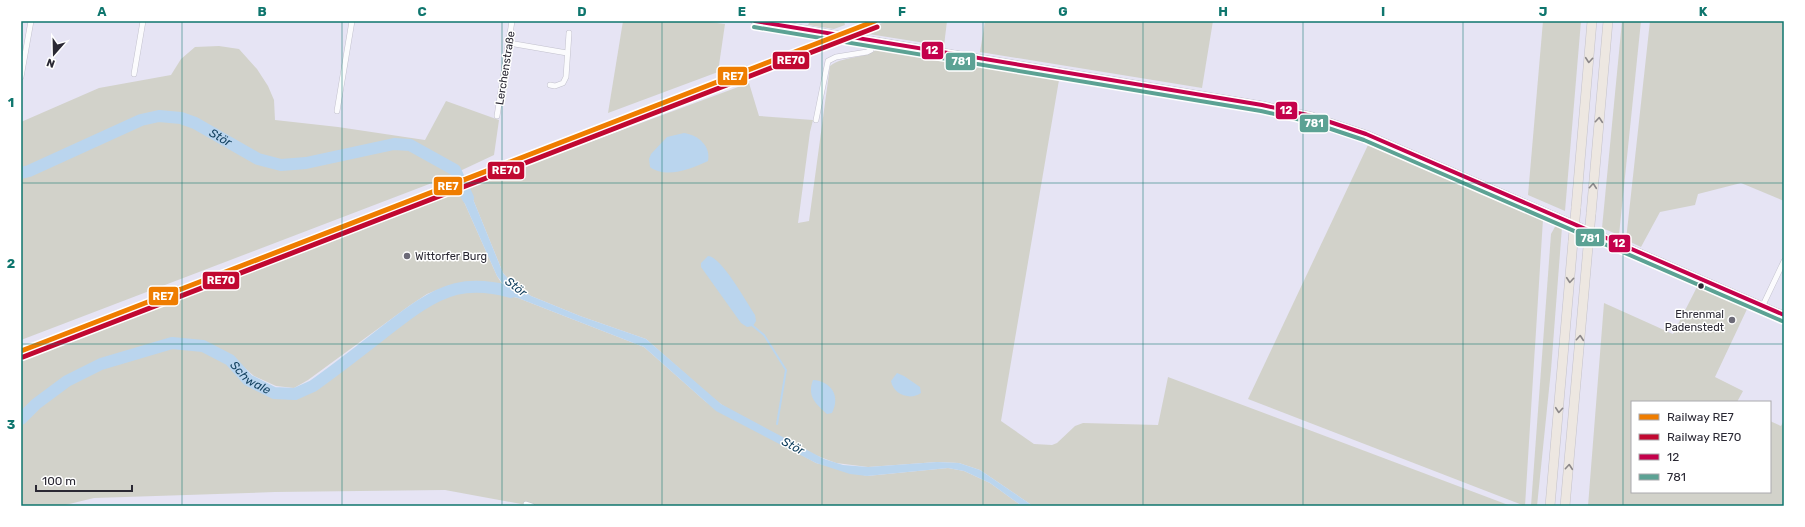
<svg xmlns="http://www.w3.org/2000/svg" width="1805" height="527" viewBox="0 0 1805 527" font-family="Rubik,sans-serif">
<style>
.green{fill:#d2d2ca}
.water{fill:#bad5ee}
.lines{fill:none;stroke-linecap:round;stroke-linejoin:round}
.stream{stroke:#bad5ee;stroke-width:2}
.river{stroke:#bad5ee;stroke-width:12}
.street-casing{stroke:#c2c1cd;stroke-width:6}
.secondary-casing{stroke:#c2c1cd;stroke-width:8}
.highway-casing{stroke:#c4c2ca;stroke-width:10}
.street{stroke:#fbfbfd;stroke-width:5}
.secondary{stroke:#f7f5f6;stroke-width:7}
.highway{stroke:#ede7e1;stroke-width:9}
.highway-bridge-casing{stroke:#c4c2ca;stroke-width:10;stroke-linecap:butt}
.highway-bridge{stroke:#ede7e1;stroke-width:9}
.bus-1-casing{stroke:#fff;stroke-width:7}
.bus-2-casing{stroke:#fff;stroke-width:7}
.bus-1{stroke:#c4014b;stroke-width:4}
.bus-2{stroke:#5ca294;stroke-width:4}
.rail-1-casing{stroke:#fff;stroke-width:8}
.rail-2-casing{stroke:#fff;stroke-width:8}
.rail-1{stroke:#ef7d00;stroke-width:5}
.rail-2{stroke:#c10831;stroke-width:5}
.oneway{stroke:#8c888a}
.grid{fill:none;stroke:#0f766e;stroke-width:1;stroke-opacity:0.55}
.poi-dot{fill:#6c6a77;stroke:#fff;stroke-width:1.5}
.bus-dot{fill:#2a2833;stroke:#fff;stroke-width:1.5}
.labels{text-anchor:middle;stroke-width:3;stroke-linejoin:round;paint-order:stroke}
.street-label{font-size:11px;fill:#2a2833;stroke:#fff}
.poi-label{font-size:11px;fill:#2a2833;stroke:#fff;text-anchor:start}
.water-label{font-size:12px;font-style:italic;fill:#13415f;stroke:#fff}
.line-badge{stroke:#fff;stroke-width:1.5}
.badge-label{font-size:11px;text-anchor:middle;font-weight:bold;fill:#fff}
.neatline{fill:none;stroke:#0f766e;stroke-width:1.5}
.grid-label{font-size:13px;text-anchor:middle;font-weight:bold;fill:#0f766e}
</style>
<rect width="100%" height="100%" fill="#e6e4f4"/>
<g class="green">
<path d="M623 21H701L725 24 718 72 608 113Z"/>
<path d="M810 21H844L845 25 834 29 808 25Z"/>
<path d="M888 21H947L944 46 856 32Z"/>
<path d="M985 21H1213L1202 88 980 52Z"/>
<path d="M1543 21H1581L1565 211 1528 195Z"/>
<path d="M1622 21H1641L1619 235 1602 228Z"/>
<path d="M1650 21H1784V201L1741 183 1698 194 1695 205 1660 212 1641 247 1626 240Z"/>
<path d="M219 46 239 49 257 69 268 86 274 100 275 120 338 127 425 140 446 101 499 120 494 155 445 178 21 340V122L99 88 171 75 181 59 195 47Z"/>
<path d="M876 50 1059 80 1001 421 1034 444 1052 445 1057 443 1075 426 1083 423 1158 425 1168 377 1511 506H1033L980 470 959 463 937 462 868 467 836 463 815 455 725 407 714 399 646 339 580 316 531 296 514 285 503 273 468 187 749 83 759 116 813 120 810 132 798 223 809 221 830 66C843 56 862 59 876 50Z"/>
<path d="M1368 145 1543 219 1525 506 1248 399Z"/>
<path d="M457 186 497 276 504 287 484 283 450 285 427 294 409 306 308 380 294 388 276 386 254 376 232 357 205 342 203 346 230 360 248 380 274 393 295 394 313 386 411 312 431 300 436 302 452 294 470 290 495 292 518 298 644 347 706 402 816 463 867 476 948 468 964 471 990 483 1022 506H532L445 490 275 492 94 498 61 506H21V359L156 309Z"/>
<path d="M1556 225 1562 227 1551 370 1537 506H1531L1551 234Z"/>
<path d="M1698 285 1748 307 1715 377 1743 391 1737 402H1632V492H1770V421L1781 426 1784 420V506H1588L1604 303 1673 334Z"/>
</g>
<g class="water">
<path d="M684 133C698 135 711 146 708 161 691 169 666 179 650 167L649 159 651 154 667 137Z"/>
<path d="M466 182 503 273 514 285 531 296 580 316 646 339 721 404 824 459 843 465 868 467 937 462 959 463 980 470 1033 506H1022L990 483 964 471 948 468 867 476 850 474 816 463 716 411 644 347 518 298 495 292V286L502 287 504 285 497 276 457 186Z"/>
<path d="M708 256C721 256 747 303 755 315L756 321 753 326 747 327 741 323 701 267V263Z"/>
<path d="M897 373 904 376 920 387 921 393C910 401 893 394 891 381Z"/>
<path d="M813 380C831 381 841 396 832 413L827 414C815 403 807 396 813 380Z"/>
</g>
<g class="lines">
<path class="stream" d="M753 326 764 335 786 370 777 424"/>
<g class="river">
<path id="s1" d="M21 173 29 171 141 120 159 116 181 118 195 123 258 159 281 165 306 163 394 144 410 145 455 170 468 198"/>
<path id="s2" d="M21 419 36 404 67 381 101 364 172 343 203 346 230 360 248 380 274 393 295 394 313 386C337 369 360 351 383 333 405 316 429 296 456 289 474 285 493 287 511 292"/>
</g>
<g class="street-casing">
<g id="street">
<path d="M509 43 567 53"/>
<path d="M134 74 143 21"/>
<path d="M21 77 31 21"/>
<path d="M550 85 555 86 563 83 566 77 569 33"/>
<path d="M337 111 352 21"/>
<path d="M497 116 512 21"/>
<path d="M816 120 828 61 836 57 867 52 871 50 874 40"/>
<path d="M1763 305 1784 261"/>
<path d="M526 506V504L532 506"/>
</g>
</g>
<g class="secondary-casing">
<path id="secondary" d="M755 21 1262 105 1312 116 1366 134 1784 315"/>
</g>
<g class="highway-casing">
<g id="highway">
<path d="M1576 208 1592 21"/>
<path d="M1591 214 1608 21"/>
<path d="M1550 506 1573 241"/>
<path d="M1565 506 1588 247"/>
</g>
</g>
<use href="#street" class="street"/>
<use href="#secondary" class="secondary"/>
<use href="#highway" class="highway"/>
<g class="highway-bridge-casing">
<g id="highway-bridge">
<path d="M1573 241 1576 208"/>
<path d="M1588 247 1591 214"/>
</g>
</g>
<use href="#highway-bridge" class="highway-bridge"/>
<g class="bus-1-casing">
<path id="bus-1" d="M755 21 1262 105 1312 116 1366 134 1784 315"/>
</g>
<g class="bus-2-casing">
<path id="bus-2" d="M754 27 1261 111 1310 122 1364 140 1782 321"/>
</g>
<use href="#bus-1" class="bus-1"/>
<use href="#bus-2" class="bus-2"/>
<g class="rail-1-casing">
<path id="rail-1" d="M21 351 875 21"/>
</g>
<g class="rail-2-casing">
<path id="rail-2" d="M23 357 877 27"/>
</g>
<use href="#rail-1" class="rail-1"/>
<use href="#rail-2" class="rail-2"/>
</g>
<defs><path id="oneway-chevron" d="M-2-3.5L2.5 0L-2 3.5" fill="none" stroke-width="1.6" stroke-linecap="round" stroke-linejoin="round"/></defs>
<g class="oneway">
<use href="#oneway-chevron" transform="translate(1589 60) rotate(95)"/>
<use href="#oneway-chevron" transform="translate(1599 120) rotate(-85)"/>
<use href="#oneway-chevron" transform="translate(1593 186) rotate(-85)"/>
<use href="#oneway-chevron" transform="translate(1570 280) rotate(95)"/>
<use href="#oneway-chevron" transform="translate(1580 338) rotate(-85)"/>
<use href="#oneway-chevron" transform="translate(1559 410) rotate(95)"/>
<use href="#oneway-chevron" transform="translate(1569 467) rotate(-85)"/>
</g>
<path class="grid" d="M182 21V506M342 21V506M502 21V506M662 21V506M822 21V506M983 21V506M1143 21V506M1303 21V506M1463 21V506M1623 21V506M21 183H1784M21 344H1784"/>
<g class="poi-dot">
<circle cx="407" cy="256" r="4"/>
<circle cx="1732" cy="320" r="4"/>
</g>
<circle class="bus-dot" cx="1701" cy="286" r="3.5"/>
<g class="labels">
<g class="street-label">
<text transform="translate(505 68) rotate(-81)" y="4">Lerchenstraße</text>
</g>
<g class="poi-label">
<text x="415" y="260">Wittorfer Burg</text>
<text x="1724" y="318" text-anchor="end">Ehrenmal<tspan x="1724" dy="13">Padenstedt</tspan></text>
</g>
<g class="water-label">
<text dy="4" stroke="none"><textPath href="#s1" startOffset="216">Stör</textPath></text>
<text transform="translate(516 287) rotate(37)" y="4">Stör</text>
<text dy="4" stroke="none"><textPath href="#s2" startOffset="261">Schwale</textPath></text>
<text transform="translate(793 446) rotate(28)" y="4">Stör</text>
</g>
</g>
<g class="line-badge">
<rect x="921" y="41" width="23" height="19" rx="4" fill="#c4014b"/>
<rect x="772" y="51" width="38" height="19" rx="4" fill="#c10831"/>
<rect x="945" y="52" width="31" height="19" rx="4" fill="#5ca294"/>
<rect x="717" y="66" width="31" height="20" rx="4" fill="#ef7d00"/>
<rect x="1275" y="101" width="23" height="19" rx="4" fill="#c4014b"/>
<rect x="1299" y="114" width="30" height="19" rx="4" fill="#5ca294"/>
<rect x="487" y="161" width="38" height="19" rx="4" fill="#c10831"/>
<rect x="433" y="176" width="30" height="20" rx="4" fill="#ef7d00"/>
<rect x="1575" y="228" width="30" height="19" rx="4" fill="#5ca294"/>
<rect x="1608" y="234" width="23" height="19" rx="4" fill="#c4014b"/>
<rect x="202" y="271" width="38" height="19" rx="4" fill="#c10831"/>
<rect x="148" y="286" width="31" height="20" rx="4" fill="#ef7d00"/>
</g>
<g class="badge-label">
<text x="932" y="54">12</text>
<text x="791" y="64">RE70</text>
<text x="961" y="65">781</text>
<text x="733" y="80">RE7</text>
<text x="1286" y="114">12</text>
<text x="1314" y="127">781</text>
<text x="506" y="174">RE70</text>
<text x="448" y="190">RE7</text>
<text x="1590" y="242">781</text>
<text x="1619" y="247">12</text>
<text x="221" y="284">RE70</text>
<text x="163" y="300">RE7</text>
</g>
<rect width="1805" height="527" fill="none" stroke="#ffffff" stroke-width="44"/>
<rect x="1631" y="401" width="140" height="92" fill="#ffffff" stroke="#aaa9ad"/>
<rect x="1639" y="414" width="20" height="6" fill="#ef7d00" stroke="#aaa9ad"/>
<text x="1667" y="421" font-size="12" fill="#2a2833">Railway RE7</text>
<rect x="1639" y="434" width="20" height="6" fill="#c10831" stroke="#aaa9ad"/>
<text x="1667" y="441" font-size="12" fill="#2a2833">Railway RE70</text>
<rect x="1639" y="454" width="20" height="6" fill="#c4014b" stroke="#aaa9ad"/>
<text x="1667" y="461" font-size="12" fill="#2a2833">12</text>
<rect x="1639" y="474" width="20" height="6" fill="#5ca294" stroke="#aaa9ad"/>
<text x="1667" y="481" font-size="12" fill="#2a2833">781</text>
<g transform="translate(54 54) rotate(200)" stroke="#ffffff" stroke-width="3" paint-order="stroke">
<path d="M0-3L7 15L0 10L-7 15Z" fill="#2a2833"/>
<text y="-6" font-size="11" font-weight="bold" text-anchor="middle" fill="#2a2833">N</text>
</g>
<path d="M36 485v6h96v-6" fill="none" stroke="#2a2833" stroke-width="2"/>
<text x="42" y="485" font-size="12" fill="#2a2833" stroke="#ffffff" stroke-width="3" paint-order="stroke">100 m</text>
<rect x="22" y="22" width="1761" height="483" class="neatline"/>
<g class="grid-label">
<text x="102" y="16">A</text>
<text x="262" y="16">B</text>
<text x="422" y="16">C</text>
<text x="582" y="16">D</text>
<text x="742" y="16">E</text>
<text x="902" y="16">F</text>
<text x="1063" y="16">G</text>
<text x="1223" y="16">H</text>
<text x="1383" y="16">I</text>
<text x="1543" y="16">J</text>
<text x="1703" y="16">K</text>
<text x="11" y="107">1</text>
<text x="11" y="268">2</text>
<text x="11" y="429">3</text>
</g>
</svg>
